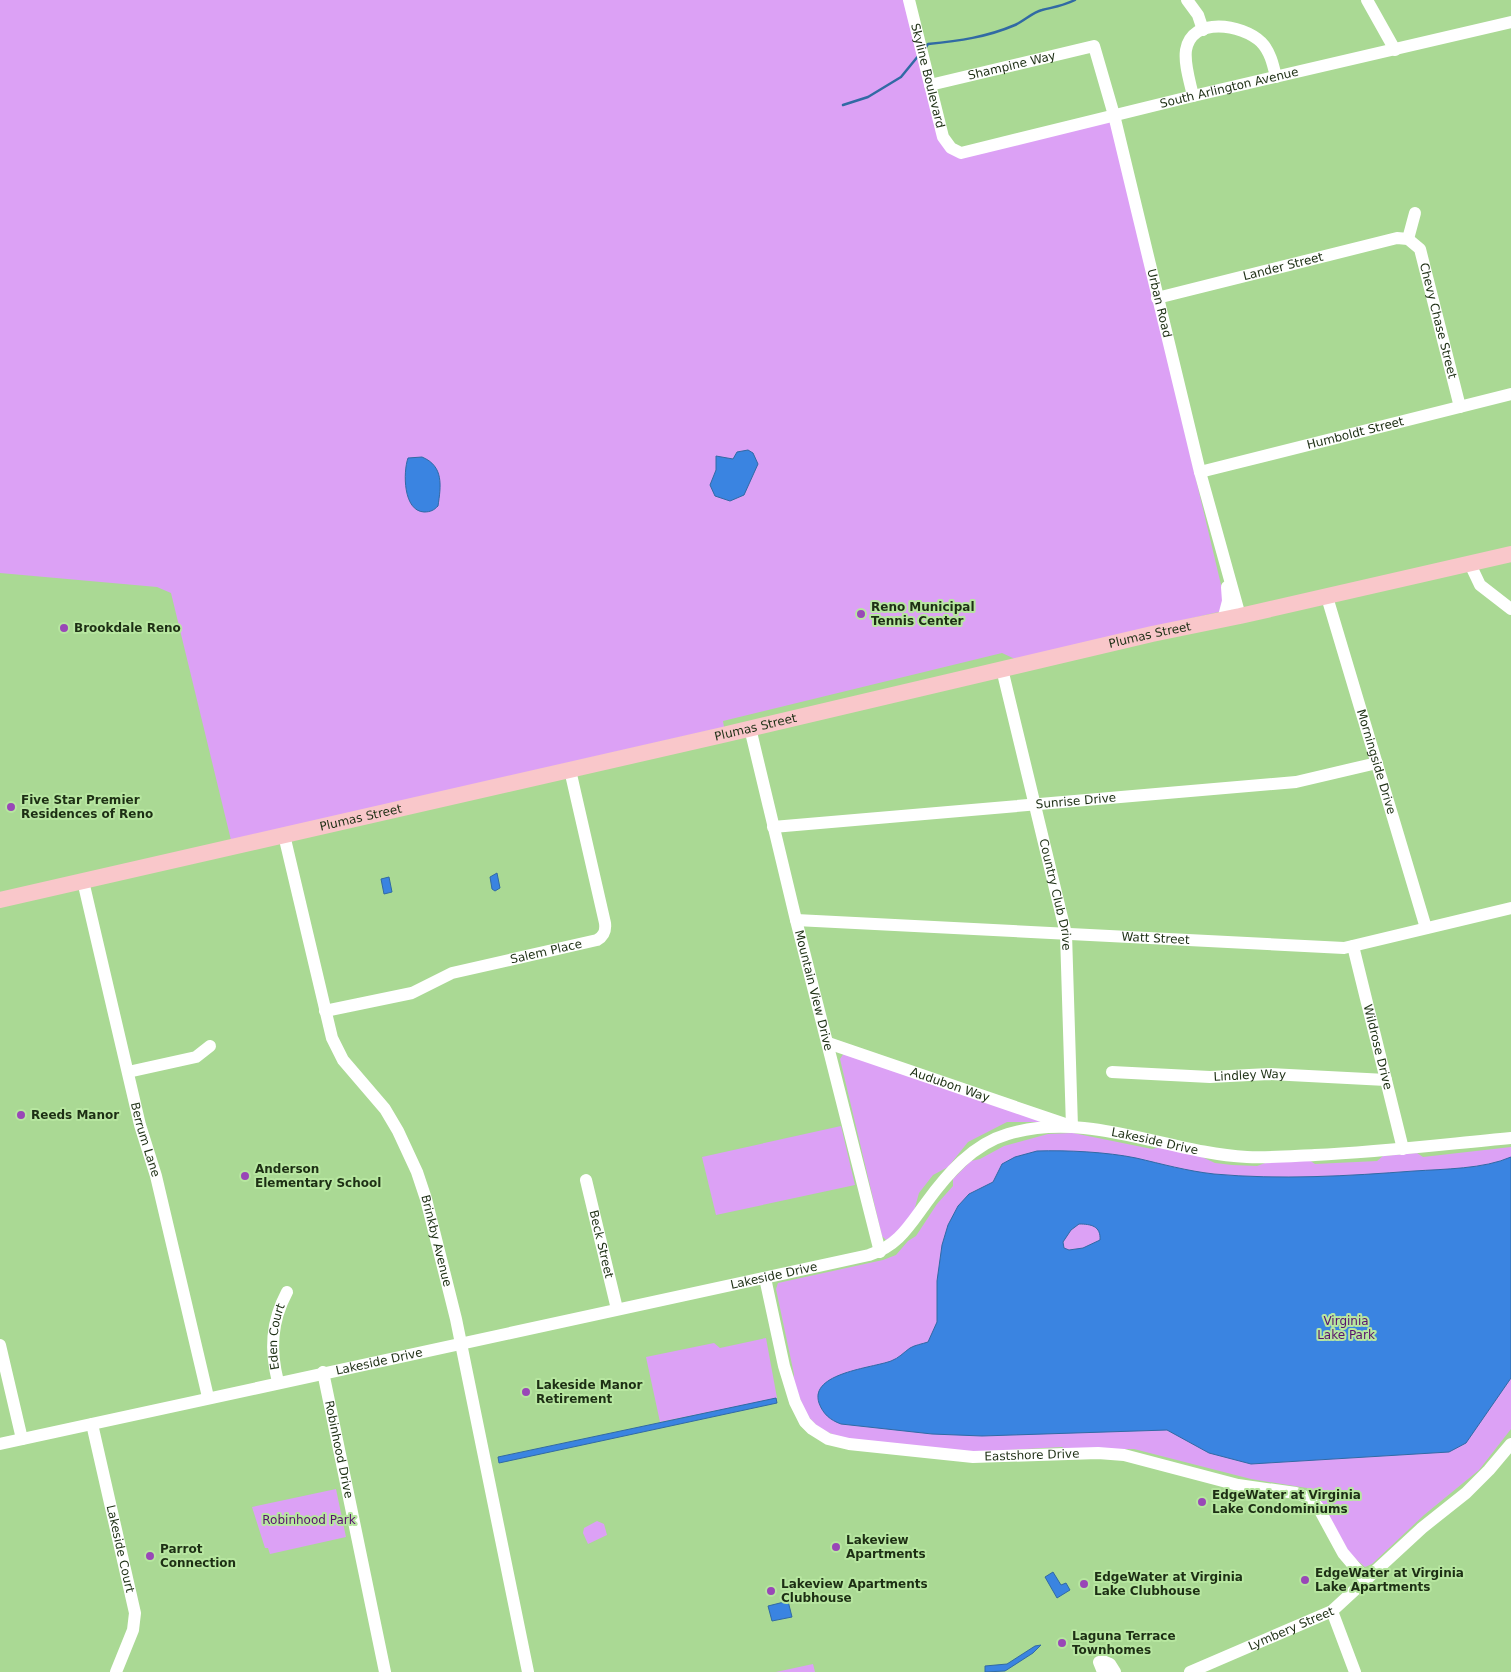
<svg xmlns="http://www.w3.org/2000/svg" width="1511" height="1672" viewBox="0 0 1511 1672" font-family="'DejaVu Sans',sans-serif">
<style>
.green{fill:#dca1f5}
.water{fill:#3a84e1;stroke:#316aa4;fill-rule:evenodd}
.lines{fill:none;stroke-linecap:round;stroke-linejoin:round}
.stream{stroke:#316aa4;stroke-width:2.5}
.minor{stroke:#fff;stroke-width:12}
.major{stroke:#f9c7ca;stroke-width:16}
.poi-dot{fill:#9947b7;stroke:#b7e6a0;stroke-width:2}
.labels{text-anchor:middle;stroke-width:4;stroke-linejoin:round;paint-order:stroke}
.street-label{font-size:12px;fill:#1d2f14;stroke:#b7e6a0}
.poi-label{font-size:12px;font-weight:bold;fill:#1d2f14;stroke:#b7e6a0;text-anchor:start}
.park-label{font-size:12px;fill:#57116d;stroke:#b7e6a0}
</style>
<rect width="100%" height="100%" fill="#aad994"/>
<g class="green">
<path d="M0 0H905L951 153 1111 122 1227 610 1015 659 1002 653 723 721 724 727 231 840 171 593 157 587 0 573Z"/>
<path d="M844 1053 1036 1117 1040 1122H1007L968 1142 948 1167 933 1175 919 1193 914 1211 900 1231 886 1240 882 1236 840 1059Z"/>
<path d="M841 1126 855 1185 716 1215 702 1157Z"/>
<path d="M1073 1133 1152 1149 1162 1147 1202 1157 1215 1163 1232 1165 1257 1166 1268 1162 1309 1160 1315 1164 1377 1161 1383 1156 1417 1153 1423 1157 1511 1147V1429L1479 1470 1424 1515 1372 1564 1365 1567 1350 1554 1321 1502 1307 1488 1251 1479 1134 1449 1066 1450 1062 1447 974 1452 843 1439 819 1428 806 1414 793 1380 794 1374 776 1289 778 1283 883 1260 896 1255 908 1241 916 1236 937 1204 953 1186V1179L971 1161 980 1159 1004 1146 1048 1134Z"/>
<path d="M766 1338 777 1398 660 1422 646 1357 714 1343 720 1348Z"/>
<path d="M336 1489 346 1537 270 1554 268 1548H265L252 1507Z"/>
<path d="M597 1521 604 1524 607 1535 588 1544 583 1533 584 1528Z"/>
<path d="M813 1664 815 1672H776Z"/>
</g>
<g class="water">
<path d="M748 450 753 453 758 464 744 495 730 501 715 496 710 485 716 470V456L733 459 737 452Z"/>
<path d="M422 457C444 466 441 486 438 506 434 510 431 512 424 512 403 511 403 472 408 458Z"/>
<path d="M497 873 500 888 495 891 492 889 490 877Z"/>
<path d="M389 877 392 892 384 894 381 879Z"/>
<path d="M1037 1151C1067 1150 1107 1152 1136 1158 1162 1164 1187 1171 1214 1174 1280 1180 1348 1176 1414 1171 1444 1169 1484 1169 1511 1157V1378L1466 1443 1449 1452 1251 1464 1209 1453 1167 1430 982 1436 932 1434 841 1424C830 1420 823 1414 819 1403 809 1373 872 1368 891 1361 899 1358 903 1353 910 1348 915 1345 922 1344 928 1342L937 1322V1281L942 1245 948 1225 958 1206 969 1194 993 1182 1002 1164 1015 1157ZM1079 1224C1091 1224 1101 1226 1100 1240L1083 1248 1069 1250 1064 1248 1063 1242 1071 1230Z"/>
<path d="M776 1398 777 1403 499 1463 498 1457Z"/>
<path d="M1053 1572 1061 1585 1066 1583 1070 1590 1057 1598 1045 1577Z"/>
<path d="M788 1601 792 1617 772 1621 768 1606Z"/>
<path d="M1041 1645 1033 1653 1005 1671 985 1672V1666L1007 1664 1035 1646Z"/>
</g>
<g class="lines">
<g class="stream">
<path d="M926 47 928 44C959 41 987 37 1015 25 1024 21 1033 12 1042 10 1054 7 1063 6 1075 0"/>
<path d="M843 105 868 97 901 77 919 55"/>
</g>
<g class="minor">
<path id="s1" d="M909 0 943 137 951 148 961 153 1193 96 1511 22"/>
<path d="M1187 0 1198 15 1203 30"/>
<path d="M1367 0 1395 50"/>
<path id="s2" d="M930 85 1094 46 1114 115 1200 472 1240 616"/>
<path d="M1193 96C1190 82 1184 64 1186 50 1192 16 1242 24 1261 42 1270 51 1273 64 1276 77"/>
<path d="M1408 239 1415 213"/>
<path id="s3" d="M1157 298 1397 238 1408 239 1420 249 1460 407"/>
<path id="s4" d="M1200 472 1511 394"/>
<path d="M1470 564 1480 585 1511 609"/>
<path id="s5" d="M1327 597 1426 928"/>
<path d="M1223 620 1228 601 1227 587"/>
<path id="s6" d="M1002 669 1066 934 1072 1127"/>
<path id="s7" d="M750 728 796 920 880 1252"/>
<path id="s8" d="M773 827 1296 782 1377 763"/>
<path id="s9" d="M284 835 332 1038 343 1060 385 1109 398 1131 417 1172 426 1199 456 1319 528 1672"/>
<path id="s10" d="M83 881 140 1125 156 1176 208 1397"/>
<path id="s11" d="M796 920 1344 948 1511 908"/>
<path id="s12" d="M1353 946 1403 1149"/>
<path id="s13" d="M325 1011 412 993 452 973 597 940C604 936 606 931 605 923L570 770"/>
<path id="s14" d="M828 1043 1065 1124"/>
<path d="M128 1072 196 1057 210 1046"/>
<path id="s15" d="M1112 1072 1210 1077 1269 1074 1386 1080"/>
<path id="s16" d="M586 1180 617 1309"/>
<path id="s17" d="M765 1278 784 1366 795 1402 805 1422 812 1429 828 1439 849 1444 973 1457 1098 1453 1124 1455 1238 1485 1296 1493 1309 1498 1318 1507 1343 1553 1366 1580"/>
<path d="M0 1345 22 1439"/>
<path id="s18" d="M323 1372 385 1672"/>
<path id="s19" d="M278 1382C270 1350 271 1322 287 1292"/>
<path id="s20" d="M92 1424 135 1613 133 1630 116 1672"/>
<path id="s21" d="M0 1444 869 1255C898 1246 909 1226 926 1203 947 1174 973 1144 1008 1134 1088 1110 1168 1153 1247 1157 1270 1158 1293 1156 1315 1155 1381 1152 1446 1144 1511 1138"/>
<path d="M1332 1611 1355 1672"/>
<path d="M1103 1672 1099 1662 1103 1661 1110 1664 1115 1672"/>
<path id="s22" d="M1190 1672 1332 1611 1422 1528 1466 1493 1489 1470 1511 1444"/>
</g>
<path class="major" id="s23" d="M0 900 727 734 1152 634 1240 616 1511 554"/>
</g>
<g class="poi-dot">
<circle cx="861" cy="614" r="5"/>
<circle cx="64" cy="628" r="5"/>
<circle cx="11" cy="807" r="5"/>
<circle cx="21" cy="1115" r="5"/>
<circle cx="245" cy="1176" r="5"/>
<circle cx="526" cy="1392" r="5"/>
<circle cx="1202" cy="1502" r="5"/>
<circle cx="836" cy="1547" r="5"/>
<circle cx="150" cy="1556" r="5"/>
<circle cx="1305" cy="1580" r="5"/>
<circle cx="1084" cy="1584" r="5"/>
<circle cx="771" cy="1591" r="5"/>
<circle cx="1062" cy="1643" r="5"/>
</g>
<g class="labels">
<g class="street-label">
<text dy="4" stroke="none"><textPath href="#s2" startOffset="84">Shampine Way</textPath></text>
<text dy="4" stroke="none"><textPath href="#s1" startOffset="78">Skyline Boulevard</textPath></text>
<text dy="4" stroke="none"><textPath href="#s1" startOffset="442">South Arlington Avenue</textPath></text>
<text dy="4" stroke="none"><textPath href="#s3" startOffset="130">Lander Street</textPath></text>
<text dy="4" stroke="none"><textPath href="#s2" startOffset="434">Urban Road</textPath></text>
<text dy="4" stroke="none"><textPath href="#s3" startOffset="348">Chevy Chase Street</textPath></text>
<text dy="4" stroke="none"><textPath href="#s4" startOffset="160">Humboldt Street</textPath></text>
<text dy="4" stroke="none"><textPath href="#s23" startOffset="1180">Plumas Street</textPath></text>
<text dy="4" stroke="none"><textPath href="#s23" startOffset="775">Plumas Street</textPath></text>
<text dy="4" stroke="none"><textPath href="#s5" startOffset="172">Morningside Drive</textPath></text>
<text dy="4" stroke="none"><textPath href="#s8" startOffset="304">Sunrise Drive</textPath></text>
<text dy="4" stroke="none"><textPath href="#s23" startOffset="370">Plumas Street</textPath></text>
<text dy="4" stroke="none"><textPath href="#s6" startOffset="232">Country Club Drive</textPath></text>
<text dy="4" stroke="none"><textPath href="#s11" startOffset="360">Watt Street</textPath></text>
<text dy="4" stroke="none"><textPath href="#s13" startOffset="230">Salem Place</textPath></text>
<text dy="4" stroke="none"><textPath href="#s7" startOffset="270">Mountain View Drive</textPath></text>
<text dy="4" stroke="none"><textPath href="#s12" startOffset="104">Wildrose Drive</textPath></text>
<text dy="4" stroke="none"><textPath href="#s15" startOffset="138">Lindley Way</textPath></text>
<text dy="4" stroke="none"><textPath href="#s14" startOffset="129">Audubon Way</textPath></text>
<text dy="4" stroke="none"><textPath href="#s10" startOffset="266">Berrum Lane</textPath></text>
<text dy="4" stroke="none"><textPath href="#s21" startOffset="1226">Lakeside Drive</textPath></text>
<text dy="4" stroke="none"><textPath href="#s9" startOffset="440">Brinkby Avenue</textPath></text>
<text dy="4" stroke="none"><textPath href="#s16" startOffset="66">Beck Street</textPath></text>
<text dy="4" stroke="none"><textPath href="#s21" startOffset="792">Lakeside Drive</textPath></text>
<text dy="4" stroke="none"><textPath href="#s19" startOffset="46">Eden Court</textPath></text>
<text dy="4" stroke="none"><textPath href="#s21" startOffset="388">Lakeside Drive</textPath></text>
<text dy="4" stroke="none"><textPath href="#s18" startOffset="79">Robinhood Drive</textPath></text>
<text dy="4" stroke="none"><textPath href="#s17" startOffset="384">Eastshore Drive</textPath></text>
<text dy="4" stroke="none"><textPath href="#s20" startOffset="128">Lakeside Court</textPath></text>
<text dy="4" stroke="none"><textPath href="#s22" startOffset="110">Lymbery Street</textPath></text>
</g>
<g class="poi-label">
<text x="871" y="611">Reno Municipal<tspan x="871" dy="14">Tennis Center</tspan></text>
<text x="74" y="632">Brookdale Reno</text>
<text x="21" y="804">Five Star Premier<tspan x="21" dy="14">Residences of Reno</tspan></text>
<text x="31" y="1119">Reeds Manor</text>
<text x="255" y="1173">Anderson<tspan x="255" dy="14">Elementary School</tspan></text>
<text x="536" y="1389">Lakeside Manor<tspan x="536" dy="14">Retirement</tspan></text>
<text x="1212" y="1499">EdgeWater at Virginia<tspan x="1212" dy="14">Lake Condominiums</tspan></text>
<text x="846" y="1544">Lakeview<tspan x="846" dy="14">Apartments</tspan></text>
<text x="160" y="1553">Parrot<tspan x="160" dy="14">Connection</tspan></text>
<text x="1315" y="1577">EdgeWater at Virginia<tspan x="1315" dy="14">Lake Apartments</tspan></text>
<text x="1094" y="1581">EdgeWater at Virginia<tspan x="1094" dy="14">Lake Clubhouse</tspan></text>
<text x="781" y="1588">Lakeview Apartments<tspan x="781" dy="14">Clubhouse</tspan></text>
<text x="1072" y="1640">Laguna Terrace<tspan x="1072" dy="14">Townhomes</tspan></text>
</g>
<g class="park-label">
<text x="1346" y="1325">Virginia<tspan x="1346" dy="14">Lake Park</tspan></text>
<text x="309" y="1524">Robinhood Park</text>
</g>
</g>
</svg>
